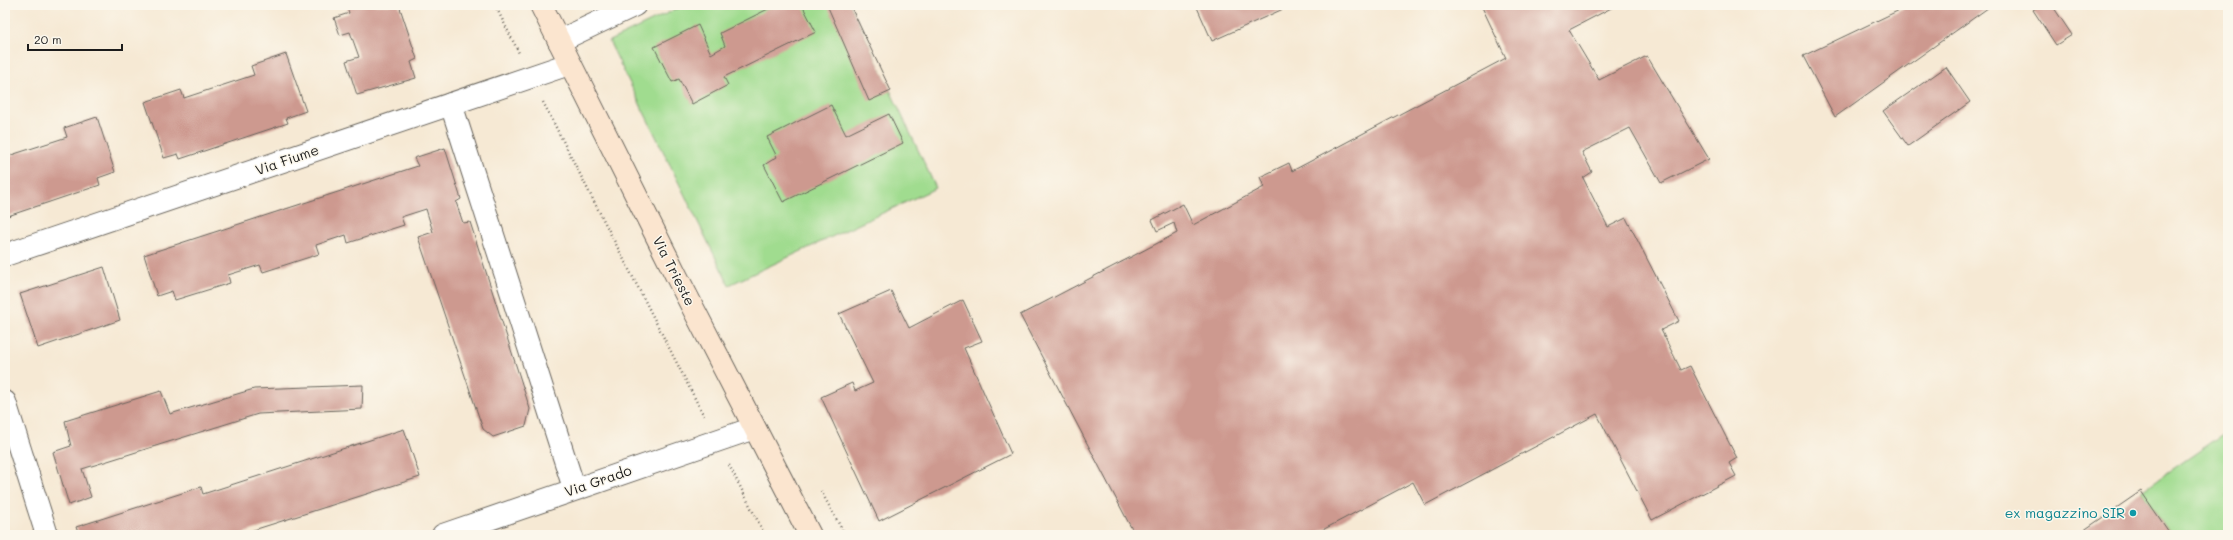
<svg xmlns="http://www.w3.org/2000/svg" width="2233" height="540" viewBox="0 0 2233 540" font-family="Mali,sans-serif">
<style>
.green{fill:#a0dc8f;stroke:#5e7c56}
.building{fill:#cd998f}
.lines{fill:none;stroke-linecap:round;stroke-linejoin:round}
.street-casing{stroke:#68645c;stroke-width:24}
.secondary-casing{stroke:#68645c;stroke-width:24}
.path{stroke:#68645c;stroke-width:2.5;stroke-dasharray:1 3;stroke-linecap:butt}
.street{stroke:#fff;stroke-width:22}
.secondary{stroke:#fbe5cf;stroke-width:22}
.culture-dot{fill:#0f9aa8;stroke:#fbf7ec;stroke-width:1.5}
.labels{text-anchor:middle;stroke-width:3;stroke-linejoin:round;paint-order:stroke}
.street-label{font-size:14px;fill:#1c1c1c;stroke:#fbf7ec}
.culture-label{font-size:14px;fill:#0d838f;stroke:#fbf7ec;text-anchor:end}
</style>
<rect width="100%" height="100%" fill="#fbf7ec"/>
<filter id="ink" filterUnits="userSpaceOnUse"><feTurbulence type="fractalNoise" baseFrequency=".025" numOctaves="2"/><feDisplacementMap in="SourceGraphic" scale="8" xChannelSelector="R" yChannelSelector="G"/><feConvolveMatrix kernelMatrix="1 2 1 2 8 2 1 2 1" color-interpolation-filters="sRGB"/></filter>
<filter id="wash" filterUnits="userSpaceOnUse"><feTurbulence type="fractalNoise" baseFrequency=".012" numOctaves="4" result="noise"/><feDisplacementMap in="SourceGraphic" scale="16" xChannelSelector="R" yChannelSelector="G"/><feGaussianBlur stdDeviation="0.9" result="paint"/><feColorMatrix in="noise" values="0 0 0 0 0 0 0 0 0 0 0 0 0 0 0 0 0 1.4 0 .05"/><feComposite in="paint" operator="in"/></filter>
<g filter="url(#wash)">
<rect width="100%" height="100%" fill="#f6e9d4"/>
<g class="green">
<path d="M685 5H850L936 188 729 285 609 41Z"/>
<path d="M2228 431V535H2171L2141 491Z"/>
</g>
<g id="blocks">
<g class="building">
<path d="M346 5H399L417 59 411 62 416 78 357 95 346 61 359 57 350 32 340 35 334 18 349 13Z"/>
<path d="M776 5H802L816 32 724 77 728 85 692 104 679 79 672 82 654 47 698 25 711 54 725 46 720 33Z"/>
<path d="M827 5H850L891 91 869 101Z"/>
<path d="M1196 5H1292L1212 41Z"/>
<path d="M1481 5H1617L1569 30 1599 80 1647 56 1709 159 1661 183 1630 128 1582 152 1592 172 1583 178 1608 227 1626 218 1679 321 1661 330 1681 370 1690 366 1727 439 1737 458 1729 463 1736 476 1652 520 1597 414 1425 505 1413 482 1313 535H1135L1020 315 1177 233 1174 223 1157 231 1152 220 1183 204 1193 225 1264 187 1260 177 1289 163 1292 171 1506 58Z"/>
<path d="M1910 5H1992L1835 117 1803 56Z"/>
<path d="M2040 5H2052L2072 35 2056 45 2033 10Z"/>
<path d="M286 54 306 111 286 118 288 123 180 159 178 154 164 158 145 102 181 90 184 98 254 75 251 66Z"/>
<path d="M1946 67 1970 102 1908 146 1883 111Z"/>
<path d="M831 105 846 135 889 114 903 143 783 202 764 165 777 157 767 137Z"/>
<path d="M97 117 115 172 98 178 100 185 5 217V157L67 137 64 128Z"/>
<path d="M445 148 461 199 456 202 463 223 470 222 530 409 526 426 493 437 483 429 418 237 433 232 426 209 401 217 404 225 348 243 346 235 316 245 319 254 263 272 260 265 228 275 230 283 175 300 172 291 157 296 144 255 418 166 414 158Z"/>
<path d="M104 267 120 320 38 348 20 294Z"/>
<path d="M891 291 909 328 963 300 982 341 964 348 1011 454 879 521 821 397 852 383 855 391 873 383 839 314Z"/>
<path d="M363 385 362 409 258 414 82 469 91 497 69 505 53 452 71 446 65 421 161 391 170 414 254 389Z"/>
<path d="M404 429 420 477 238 535H79L76 527 201 487 203 494Z"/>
<path d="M2141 491 2171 535H2077Z"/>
</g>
</g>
</g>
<g filter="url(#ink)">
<use href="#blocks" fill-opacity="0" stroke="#68645c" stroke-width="1"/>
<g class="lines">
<g class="street-casing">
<g id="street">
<path d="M559 41 635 5"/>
<path d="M451 104 574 488"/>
<path d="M5 255 569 64"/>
<path d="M5 402 47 535"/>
<path d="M443 535 754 428"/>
</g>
</g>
<g class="secondary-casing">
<path id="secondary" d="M541 5 677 277 810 535"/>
</g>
<g class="path">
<path d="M495 5 519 53"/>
<path d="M543 102 704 416"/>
<path d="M729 465 765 535"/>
<path d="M821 491 845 535"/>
</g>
<use href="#street" class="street"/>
<use href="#secondary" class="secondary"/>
</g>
</g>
<circle class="culture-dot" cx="2133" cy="513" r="4"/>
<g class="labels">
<g class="street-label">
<text transform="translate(287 160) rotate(-19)" y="5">Via Fiume</text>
<text transform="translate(674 271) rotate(63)" y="5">Via Trieste</text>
<text transform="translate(598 481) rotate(-19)" y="5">Via Grado</text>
</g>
<g class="culture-label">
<text x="2125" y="518">ex magazzino SIR</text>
</g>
</g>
<rect width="2233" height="540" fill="none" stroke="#fbf7ec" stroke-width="20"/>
<path d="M28 44v6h94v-6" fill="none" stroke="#1c1c1c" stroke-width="2"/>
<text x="34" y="44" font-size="12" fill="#1c1c1c" stroke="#fbf7ec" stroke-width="3" paint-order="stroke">20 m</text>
</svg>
